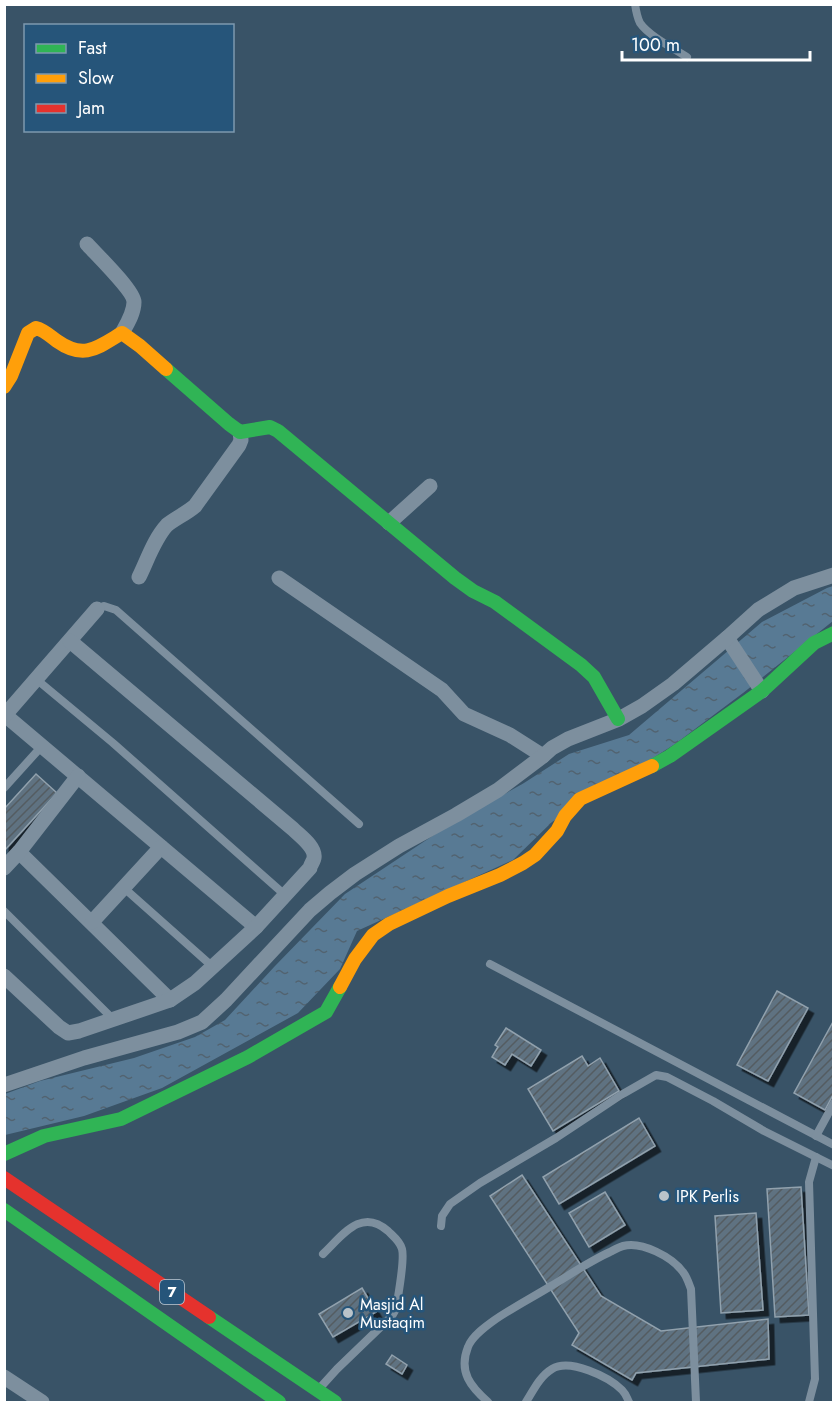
<svg xmlns="http://www.w3.org/2000/svg" width="838" height="1407" viewBox="0 0 838 1407" font-family="Jost,sans-serif">
<style>
.water{fill:url(#water-ripples)}
.building{fill:url(#building-hatch);stroke:#91a1ad;stroke-width:1.5;filter:url(#shadow)}
.lines{fill:none;stroke-linecap:round;stroke-linejoin:round}
.lane{stroke:#7d8f9e;stroke-width:8}
.street{stroke:#7d8f9e;stroke-width:15}
.fast{stroke:#30b455;stroke-width:14}
.slow{stroke:#ff9f0a;stroke-width:14}
.jam{stroke:#e5322d;stroke-width:14}
.poi-dot{fill:#bac3ca;stroke:#26557a;stroke-width:2}
.labels{text-anchor:middle;stroke-width:5;stroke-linejoin:round;paint-order:stroke}
.shield{fill:#26557a;stroke:#beccd7;stroke-width:1.5}
.shield-label{font-size:15px;font-weight:bold;fill:#fff}
.poi-label{font-size:16px;fill:#fff;stroke:#26557a;text-anchor:start}
</style>
<defs>
<pattern id="water-ripples" width="26" height="14" patternUnits="userSpaceOnUse" patternTransform="scale(1.5)"><rect width="26" height="14" fill="#587a94"/><path d="M2 4q2-2 4 0t4 0M15 11q2-2 4 0t4 0" fill="none" stroke="#526370"/></pattern>
<pattern id="building-hatch" width="6" height="6" patternUnits="userSpaceOnUse" patternTransform="scale(1.5)"><rect width="6" height="6" fill="#5f7281"/><path d="M-1 1l2-2M0 6l6-6M5 7l2-2" fill="none" stroke="#545b61"/></pattern>
<filter id="shadow"><feDropShadow dx="5.5" dy="5.5" stdDeviation="0" flood-color="#0009"/></filter>
</defs>
<rect width="100%" height="100%" fill="#395367"/>
<path class="water" d="M833 586V621L743 693 675 744 552 822 513 860 357 931 340 969 298 1013 162 1088 84 1116 5 1135V1094L40 1081 134 1058 195 1037 225 1020 275 966 345 894 446 827 524 783 569 754 629 735 762 622 827 588Z"/>
<g class="building">
<path d="M36 774 57 793 4 851V809Z"/>
<path d="M777 991 808 1008 768 1081 737 1065Z"/>
<path d="M834 1020V1093L825 1110 794 1093Z"/>
<path d="M506 1028 541 1050 531 1066 512 1054 505 1065 492 1057 498 1047 495 1045Z"/>
<path d="M582 1056 588 1066 600 1058 619 1091 553 1131 528 1089Z"/>
<path d="M639 1118 655 1146 559 1204 543 1177Z"/>
<path d="M522 1175 601 1296 661 1331 768 1319 769 1359 636 1373 632 1380 572 1345 579 1333 490 1196Z"/>
<path d="M801 1187 809 1315 775 1317 767 1189Z"/>
<path d="M605 1192 625 1225 589 1247 569 1213Z"/>
<path d="M756 1213 763 1310 721 1313 715 1216Z"/>
<path d="M362 1288 376 1312 333 1337 319 1314Z"/>
<path d="M392 1355 407 1365 402 1374 386 1364Z"/>
</g>
<g class="lines">
<g class="lane">
<path d="M635 4C636 11 637 17 640 23 649 36 673 48 687 57"/>
<path d="M97 609 104 606 116 610 359 824"/>
<path d="M36 679 113 743 285 895"/>
<path d="M4 788 42 746"/>
<path d="M124 888 213 967"/>
<path d="M4 911 113 1019"/>
<path d="M490 964 834 1145"/>
<path d="M816 1136 834 1103"/>
<path d="M441 1226 442 1216 450 1204 480 1183 556 1138 621 1095 656 1075 667 1077 713 1101 764 1131 834 1166"/>
<path d="M318 1390 337 1369 392 1316 396 1309C398 1296 405 1260 402 1249 400 1241 393 1236 388 1231 361 1207 342 1236 323 1254"/>
<path d="M488 1402C471 1387 458 1372 468 1347 472 1336 486 1326 496 1319 514 1307 533 1297 551 1286 571 1274 590 1261 610 1252 614 1250 619 1247 623 1246 642 1241 672 1257 683 1272 687 1277 689 1284 691 1289L696 1402"/>
<path d="M526 1402C533 1391 540 1376 552 1369 570 1358 609 1377 622 1390 626 1394 627 1398 629 1402"/>
<path d="M809 1402 815 1379 809 1182 816 1157"/>
</g>
<g class="street">
<path d="M87 244C96 254 134 291 134 302 134 313 127 324 122 333"/>
<path d="M389 523 430 486"/>
<path d="M139 577C147 561 154 539 167 525 174 519 187 513 195 506L239 445 241 440 240 432"/>
<path d="M279 578 442 690 464 714 510 735 543 756"/>
<path d="M727 638 762 691"/>
<path d="M5 715 256 927"/>
<path d="M4 716 97 609"/>
<path d="M19 852 170 1000"/>
<path d="M4 868 19 852 78 776"/>
<path d="M92 922 161 847"/>
<path d="M4 976 59 1027 68 1033 79 1031 170 1000 195 983 256 927 310 868C310 866 314 860 314 858 316 847 300 836 293 829L70 641"/>
<path d="M4 1085 84 1058 178 1032 202 1022 226 1000 310 910 330 893 355 874 399 846 456 815 498 790 543 756 552 748 568 739 619 719 642 706 673 684 727 638 758 610 794 588 834 575"/>
<path d="M4 1377 42 1402"/>
</g>
<g class="fast">
<path d="M166 369 229 424 240 432 270 427 278 431 455 578 473 591 495 602 581 665 594 677 618 719"/>
<path d="M652 766 670 756 762 691 814 643 834 633"/>
<path d="M4 1154 44 1136 121 1119 248 1057 326 1012 340 987"/>
<path d="M4 1210 279 1402"/>
<path d="M209 1317 335 1402"/>
</g>
<g class="slow">
<path d="M4 387 11 376 28 333 36 328C44 330 50 336 57 341 84 360 97 348 122 333L140 346 166 369"/>
<path d="M340 987 355 959 373 935 389 924 448 896 500 875 523 863 535 855 557 831 565 816 580 799 652 766"/>
</g>
<path class="jam" d="M4 1178 209 1317"/>
</g>
<g class="poi-dot">
<circle cx="664" cy="1196" r="6"/>
<circle cx="348" cy="1313" r="6"/>
</g>
<g class="labels">
<rect class="shield" x="160" y="1280" width="24" height="24" rx="4.5"/>
<g class="shield-label">
<text x="172" y="1297">7</text>
</g>
<g class="poi-label">
<text x="676" y="1202">IPK Perlis</text>
<text x="360" y="1310">Masjid Al<tspan x="360" dy="18">Mustaqim</tspan></text>
</g>
</g>
<rect width="838" height="1407" fill="none" stroke="#ffffff" stroke-width="12"/>
<rect x="24" y="24" width="210" height="108" fill="#26557a" stroke="#7d99af" stroke-width="1.5"/>
<rect x="36" y="44" width="30" height="9" fill="#30b455" stroke="#7d99af" stroke-width="1.5"/>
<text x="78" y="54" font-size="18" fill="#ffffff">Fast</text>
<rect x="36" y="74" width="30" height="9" fill="#ff9f0a" stroke="#7d99af" stroke-width="1.5"/>
<text x="78" y="84" font-size="18" fill="#ffffff">Slow</text>
<rect x="36" y="104" width="30" height="9" fill="#e5322d" stroke="#7d99af" stroke-width="1.5"/>
<text x="78" y="114" font-size="18" fill="#ffffff">Jam</text>
<path d="M622 51v9h188v-9" fill="none" stroke="#ffffff" stroke-width="3"/>
<text x="631" y="51" font-size="18" fill="#ffffff" stroke="#26557a" stroke-width="4.5" paint-order="stroke">100 m</text>
</svg>
